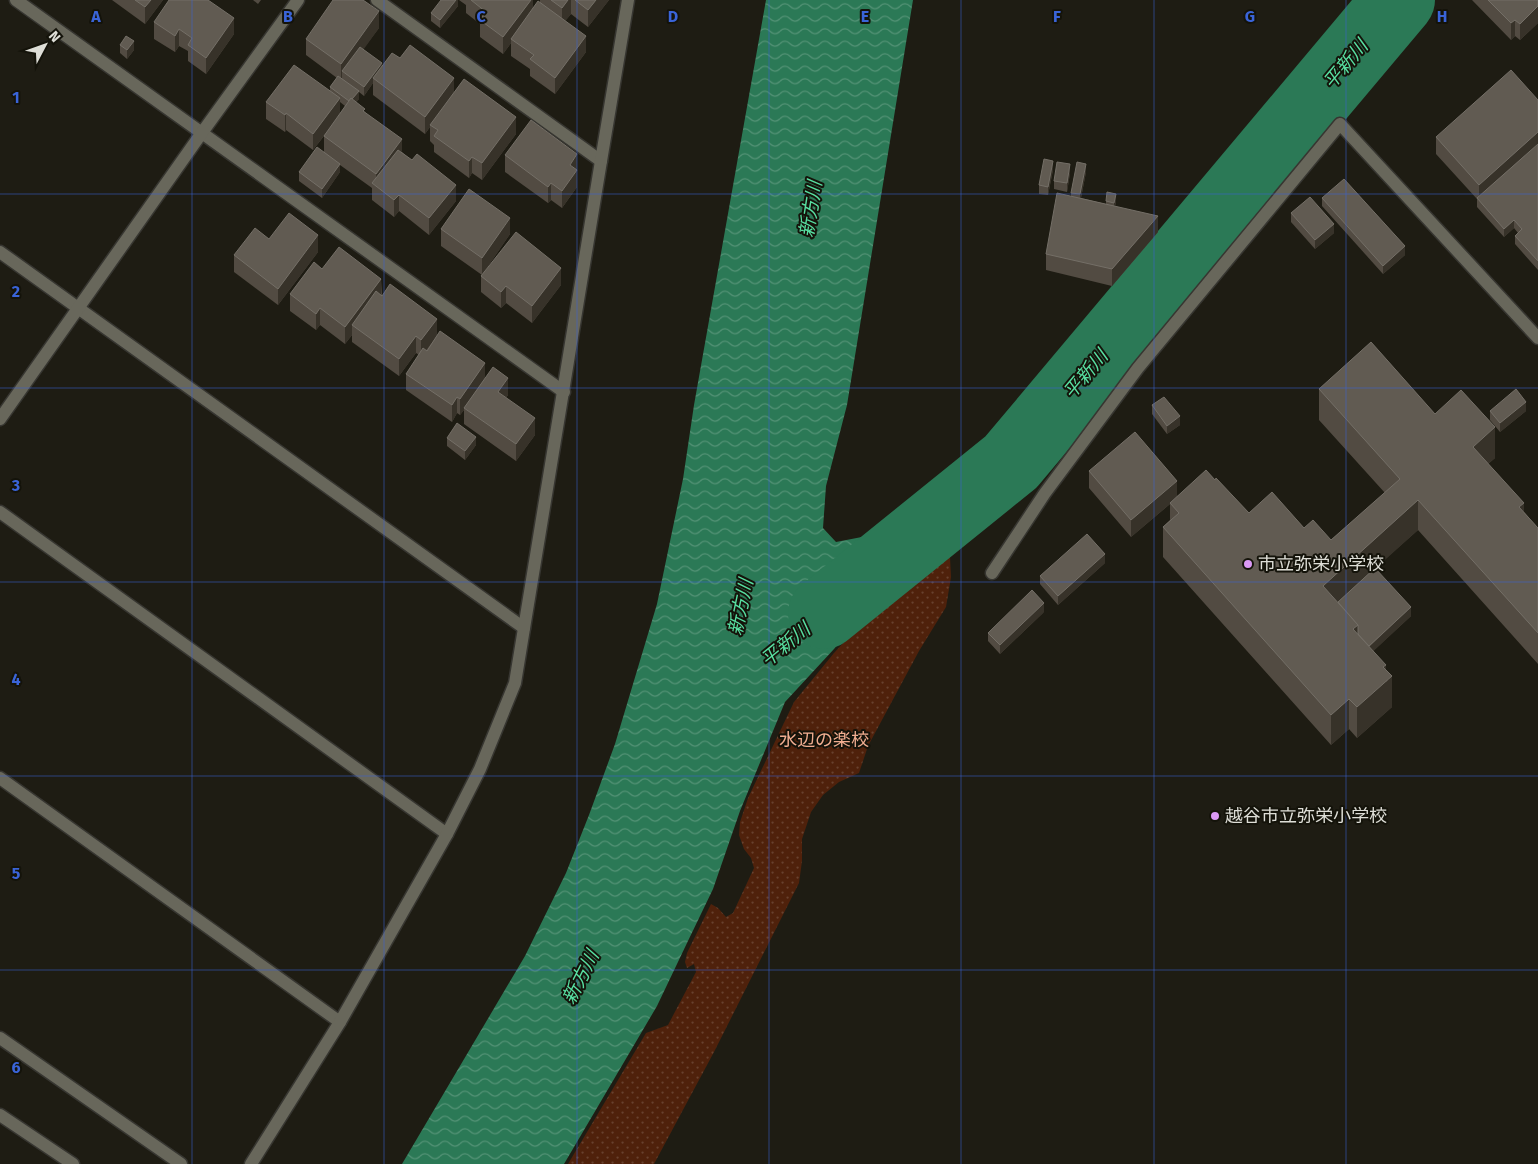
<svg xmlns="http://www.w3.org/2000/svg" width="1538" height="1164" viewBox="0 0 1538 1164" font-family="'Fira Sans','Noto Sans JP',sans-serif">
<style>
.grass{fill:url(#grass-dots)}
.water{fill:url(#water-waves)}
.lines{fill:none;stroke-linecap:round;stroke-linejoin:round}
.river{stroke:#2b7956;stroke-width:72}
.service-casing{stroke:#373631;stroke-width:15}
.minor-casing{stroke:#373631;stroke-width:15}
.tertiary-casing{stroke:#373631;stroke-width:15}
.service{stroke:#68675b;stroke-width:12}
.minor{stroke:#68675b;stroke-width:12}
.tertiary{stroke:#68675b;stroke-width:12}
.wall{fill:#524b42;fill-rule:evenodd}
.shaded-wall{fill:#373229}
.building{fill:#615b52;stroke:#746f67}
.grid{fill:none;stroke:#3a64d8;stroke-width:1;stroke-opacity:0.55}
.poi-dot{fill:#db99f5;stroke:#14130a;stroke-width:2}
.labels{text-anchor:middle;stroke-width:4;stroke-linejoin:round;paint-order:stroke}
.poi-label{font-size:18px;fill:#deded7;stroke:#14130a;text-anchor:start}
.park-label{font-size:18px;fill:#f1ad90;stroke:#14130a}
.water-label{font-size:19px;font-style:italic;fill:#58e0a2;stroke:#14130a}
.grid-label{font-size:16px;text-anchor:middle;font-weight:bold;fill:#3a64d8;stroke:#14130a;stroke-width:4;stroke-linejoin:round;paint-order:stroke}
</style>
<defs>
<pattern id="grass-dots" width="8" height="8" patternUnits="userSpaceOnUse" patternTransform="scale(1.25)"><rect width="8" height="8" fill="#4f210b"/><path d="M2 2h.1M6 6h.1" fill="none" stroke="#68412e" stroke-width="1.8" stroke-linecap="round"/></pattern>
<pattern id="water-waves" width="16" height="10" patternUnits="userSpaceOnUse" patternTransform="scale(1.25)"><rect width="16" height="10" fill="#2b7956"/><path d="M0 5q4-4 8 0t8 0" fill="none" stroke="#539275"/></pattern>
</defs>
<rect width="100%" height="100%" fill="#1e1c13"/>
<path class="grass" d="M941 542 950 557 951 577 946 607 919 651 868 746 859 773 839 782 823 795 811 812 802 839V861L799 883 714 1052 654 1164H568L646 1033 668 1025 696 972 694 964 687 968 685 962 687 953 711 904 718 908 726 917 733 913 754 868 751 858 744 849 739 835 740 822 748 798 794 702 834 653 927 551Z"/>
<path class="water" d="M766 0H913L847 405 826 486 823 528 836 542 867 536 886 525 908 558 834 649 785 702 740 811 713 889 687 943 657 1006 564 1164H402L525 956 566 873 589 815 615 744 657 604 683 479 694 405Z"/>
<g class="lines">
<path class="river" d="M824 613 1011 462 1399 0"/>
<g class="service-casing">
<g id="service">
<path d="M0 252 524 628"/>
<path d="M0 778 340 1022"/>
</g>
</g>
<g class="minor-casing">
<g id="minor">
<path d="M16 0 564 392"/>
<path d="M377 0 601 161"/>
<path d="M0 419 201 134 298 0"/>
<path d="M0 512 447 834"/>
<path d="M992 573 1045 493 1138 368 1340 124 1538 338"/>
<path d="M0 1038 181 1164"/>
<path d="M251 1164 340 1022 447 834 480 769 515 683 601 161 628 0"/>
</g>
</g>
<g class="tertiary-casing">
<path id="tertiary" d="M0 1115 73 1164"/>
</g>
<use href="#service" class="service"/>
<use href="#minor" class="minor"/>
<use href="#tertiary" class="tertiary"/>
</g>
<g class="wall">
<path d="M112 0H163L145 24Z"/>
<path d="M253 0H261L258 4Z"/>
<path d="M458 0V6L440 28 431 21V13Z"/>
<path d="M459 0H533V8L540 3V0H609L588 27 571 14 565 21 586 52 555 94 530 76V69L511 56V43L503 54 480 37V24L466 13V5Z"/>
<path d="M1472 0H1538V23L1520 40 1515 36 1511 40Z"/>
<path d="M154 22 234 34 206 74 188 61V51L179 46 175 52 154 39Z"/>
<path d="M379 28 363 49 382 66 454 92 516 134 482 180 472 173 469 178 434 152V145L430 141V127L425 134 373 95V83L364 96 359 92V99L356 102 365 112 402 152 456 201 429 235 399 211 394 217 372 200V188L340 165V172L322 198 299 181V172L324 152V136L313 150 286 130 285 132 266 119V102L330 92V87L337 78 306 55V39ZM340 102 345 106 340 114Z"/>
<path d="M120 45 134 50 127 59 120 53Z"/>
<path d="M1538 100V270L1515 244V236L1518 233 1514 228 1504 237 1477 207V199L1436 154V137Z"/>
<path d="M505 155 577 171V187L562 208 551 200 548 203 505 172Z"/>
<path d="M1053 170 1048 195 1039 194V185Z"/>
<path d="M1086 172 1081 198 1106 204V201L1116 202 1115 206 1158 232 1112 286 1046 270V254L1071 196V193Z"/>
<path d="M1070 173 1067 192 1054 189V181Z"/>
<path d="M1322 198 1405 255 1383 274 1322 206Z"/>
<path d="M1291 213 1334 233 1315 249 1291 222Z"/>
<path d="M441 229 510 234 484 272 561 285 532 323 506 303 501 308 481 292V276L482 275 441 246Z"/>
<path d="M318 252 278 305 234 272V255Z"/>
<path d="M322 269 381 279 382 296 437 335 485 379 508 395 506 398 535 435 516 461 464 424V410L460 415 457 413 452 422 406 390V374L419 355 416 353 399 376 352 342V335L345 344 320 325 316 330 290 311V294Z"/>
<path d="M1319 389 1435 414 1495 458 1488 464 1524 512 1538 528V664L1418 530 1375 568 1411 616 1373 651 1386 670 1392 707 1357 738 1349 729 1331 745 1163 557V527L1170 520V504L1131 537 1089 488V471L1177 496 1215 480 1249 513 1304 528 1331 540 1385 493 1319 420Z"/>
<path d="M1152 405 1180 425 1167 434 1152 414Z"/>
<path d="M1490 411H1526L1500 432 1490 420Z"/>
<path d="M447 438 476 445 465 460 447 446Z"/>
<path d="M1105 563 1058 605 1040 584V576Z"/>
<path d="M1044 612 1000 654 988 641V633Z"/>
</g>
<g class="shaded-wall">
<path d="M151 0H163L145 24V7Z"/>
<path d="M456 0H458V6L440 28V20Z"/>
<path d="M531 0H533V14L511 39V43L503 54V37Z"/>
<path d="M568 0H571V14L562 25V8Z"/>
<path d="M596 0H609L588 27V10Z"/>
<path d="M1538 6V23L1520 40V24Z"/>
<path d="M379 11V28L346 74 342 71V79L341 81V64Z"/>
<path d="M234 18V34L206 74V58Z"/>
<path d="M1515 20V36L1511 40V23Z"/>
<path d="M179 29V46L175 52V36Z"/>
<path d="M586 36V52L555 94V78Z"/>
<path d="M134 41V50L127 59V50Z"/>
<path d="M382 63V71L373 78V83L364 96V87Z"/>
<path d="M454 78V94L430 125V127L425 134V117Z"/>
<path d="M359 91V99L350 110V102Z"/>
<path d="M340 98V115L313 150V134Z"/>
<path d="M286 113V130L285 132V115Z"/>
<path d="M516 117V134L482 180V163Z"/>
<path d="M1538 132V149L1479 200V185Z"/>
<path d="M402 139V156L376 186V174Z"/>
<path d="M577 154V187L562 208V191L570 165Z"/>
<path d="M472 157V173L469 178V161Z"/>
<path d="M1053 161V170L1048 195V187Z"/>
<path d="M340 164V172L322 198V189Z"/>
<path d="M1070 164V173L1067 192V183Z"/>
<path d="M1086 164V172L1080 203V194Z"/>
<path d="M551 183V200L548 203V187Z"/>
<path d="M456 185V201L429 235V218Z"/>
<path d="M1116 194V202L1114 211V203Z"/>
<path d="M399 195V211L394 217V200Z"/>
<path d="M1158 216V232L1112 286V269Z"/>
<path d="M510 218V234L482 275V258Z"/>
<path d="M1514 220V228L1504 237V229Z"/>
<path d="M1334 224V233L1315 249V240Z"/>
<path d="M318 235V252L278 305V289Z"/>
<path d="M1405 246V255L1383 274V266Z"/>
<path d="M561 268V285L532 323V306Z"/>
<path d="M381 279V296L352 325V335L345 344V327Z"/>
<path d="M506 286V303L501 308V292Z"/>
<path d="M320 308V325L316 330V314Z"/>
<path d="M437 319V336L421 357V340Z"/>
<path d="M416 336V353L399 376V359Z"/>
<path d="M485 363V379L464 408V410L460 415V399Z"/>
<path d="M508 378V395L498 409V392Z"/>
<path d="M457 397V413L452 422V405Z"/>
<path d="M1526 402V411L1500 432V423Z"/>
<path d="M1180 416V425L1167 434V426Z"/>
<path d="M535 418V435L516 461V444Z"/>
<path d="M1495 427V458L1473 477V447Z"/>
<path d="M476 437V445L465 460V451Z"/>
<path d="M1177 481V498L1131 537V520Z"/>
<path d="M1418 500V530L1323 616V586Z"/>
<path d="M1524 503V533L1519 507Z"/>
<path d="M1105 554V563L1058 605V596Z"/>
<path d="M1044 603V612L1000 654V645Z"/>
<path d="M1411 607V616L1365 659V651Z"/>
<path d="M1358 625V655L1353 629Z"/>
<path d="M1386 665V682L1392 676V707L1357 738V707L1383 667Z"/>
<path d="M1349 699V729L1331 745V715Z"/>
</g>
<g class="building">
<path d="M135 0H151L145 7Z"/>
<path d="M169 0H208L234 18 206 58 188 45 192 38 179 29 175 36 154 22Z"/>
<path d="M333 0H363L379 11 341 64 306 39Z"/>
<path d="M441 0H456L440 20 431 13Z"/>
<path d="M471 0H531L503 37 480 20 486 12Z"/>
<path d="M551 0H568L562 8Z"/>
<path d="M575 0H596L588 10Z"/>
<path d="M1488 0H1538V6L1520 24 1515 20 1511 23Z"/>
<path d="M538 1 586 36 555 78 530 59 534 55 511 39Z"/>
<path d="M126 36 134 41 127 50 120 45Z"/>
<path d="M410 45 454 78 425 117 373 78 392 53 400 58Z"/>
<path d="M360 47 382 63 364 87 342 71Z"/>
<path d="M294 65 340 98 313 134 286 113 285 115 266 102Z"/>
<path d="M1511 70 1538 100V132L1479 185 1436 137Z"/>
<path d="M338 76 359 91 352 99 351 98 349 101 330 87Z"/>
<path d="M464 79 516 117 482 163 472 157 469 161 434 136 438 130 430 125Z"/>
<path d="M351 98 365 109 363 111 402 139 376 174 324 136Z"/>
<path d="M531 120 577 154 570 165 577 170 562 191 551 183 548 187 505 155Z"/>
<path d="M1538 144V261L1515 236 1522 229 1514 220 1504 229 1477 198Z"/>
<path d="M317 147 340 164 322 189 299 172Z"/>
<path d="M398 150 412 160 417 154 456 185 429 218 399 195 394 200 372 183Z"/>
<path d="M1044 159 1053 161 1048 187 1039 185Z"/>
<path d="M1057 162 1070 164 1067 183 1054 181Z"/>
<path d="M1077 162 1086 164 1080 194 1071 193Z"/>
<path d="M1344 179 1405 246 1383 266 1322 198Z"/>
<path d="M469 189 510 218 482 258 441 229Z"/>
<path d="M1107 192 1116 194 1114 203 1106 201Z"/>
<path d="M1057 193 1158 216 1112 269 1046 254Z"/>
<path d="M1310 197 1334 224 1315 240 1291 213Z"/>
<path d="M289 213 318 235 278 289 234 255 255 228 269 239Z"/>
<path d="M516 232 561 268 532 306 506 286 501 292 481 276Z"/>
<path d="M339 247 381 279 345 327 320 308 316 314 290 294 314 262 322 269Z"/>
<path d="M390 284 437 319 421 340 416 336 399 359 352 325 376 291 382 296Z"/>
<path d="M440 331 485 363 460 399 457 397 452 405 406 374 423 348 427 351Z"/>
<path d="M1371 342 1435 414 1461 390 1495 427 1473 447 1524 503 1519 507 1538 528V633L1418 500 1323 586 1358 625 1353 629 1386 665 1383 667 1392 676 1357 707 1349 699 1331 715 1163 527 1179 513 1170 503 1206 470 1215 480 1216 478 1249 513 1272 492 1304 528 1313 520 1331 540 1400 479 1319 389Z"/>
<path d="M493 367 508 378 498 392 535 418 516 444 464 408Z"/>
<path d="M1516 389 1526 402 1500 423 1490 411Z"/>
<path d="M1164 397 1180 416 1167 426 1152 405Z"/>
<path d="M457 423 476 437 465 451 447 438Z"/>
<path d="M1135 432 1177 481 1131 520 1089 471Z"/>
<path d="M1087 534 1105 554 1058 596 1040 576Z"/>
<path d="M1375 568 1411 607 1369 646 1358 634V625L1338 602Z"/>
<path d="M1032 590 1044 603 1000 645 988 633Z"/>
</g>
<path class="grid" d="M192 0V1164M384 0V1164M577 0V1164M769 0V1164M961 0V1164M1154 0V1164M1346 0V1164M0 194H1538M0 388H1538M0 582H1538M0 776H1538M0 970H1538"/>
<g class="poi-dot">
<circle cx="1248" cy="564" r="5"/>
<circle cx="1215" cy="816" r="5"/>
</g>
<g class="labels">
<g class="poi-label">
<text x="1258" y="570">市立弥栄小学校</text>
<text x="1225" y="822">越谷市立弥栄小学校</text>
</g>
<g class="park-label">
<text x="824" y="746">水辺の楽校</text>
</g>
<g class="water-label">
<text transform="translate(1345 64) rotate(-50)" y="7">平新川</text>
<text transform="translate(810 209) rotate(-81)" y="7">新方川</text>
<text transform="translate(1085 374) rotate(-50)" y="7">平新川</text>
<text transform="translate(740 607) rotate(-78)" y="7">新方川</text>
<text transform="translate(785 644) rotate(-39)" y="7">平新川</text>
<text transform="translate(580 977) rotate(-63)" y="7">新方川</text>
</g>
</g>
<g class="grid-label">
<text x="96" y="22">A</text>
<text x="288" y="22">B</text>
<text x="481" y="22">C</text>
<text x="673" y="22">D</text>
<text x="865" y="22">E</text>
<text x="1057" y="22">F</text>
<text x="1250" y="22">G</text>
<text x="1442" y="22">H</text>
<text x="16" y="103">1</text>
<text x="16" y="297">2</text>
<text x="16" y="491">3</text>
<text x="16" y="685">4</text>
<text x="16" y="879">5</text>
<text x="16" y="1073">6</text>
</g>
<g transform="translate(45 45) rotate(49)" stroke="#14130a" stroke-width="4" paint-order="stroke">
<path d="M0-4L9 19L0 12L-9 19Z" fill="#deded7"/>
<text y="-8" font-size="14" font-weight="bold" text-anchor="middle" fill="#deded7">N</text>
</g>
</svg>
